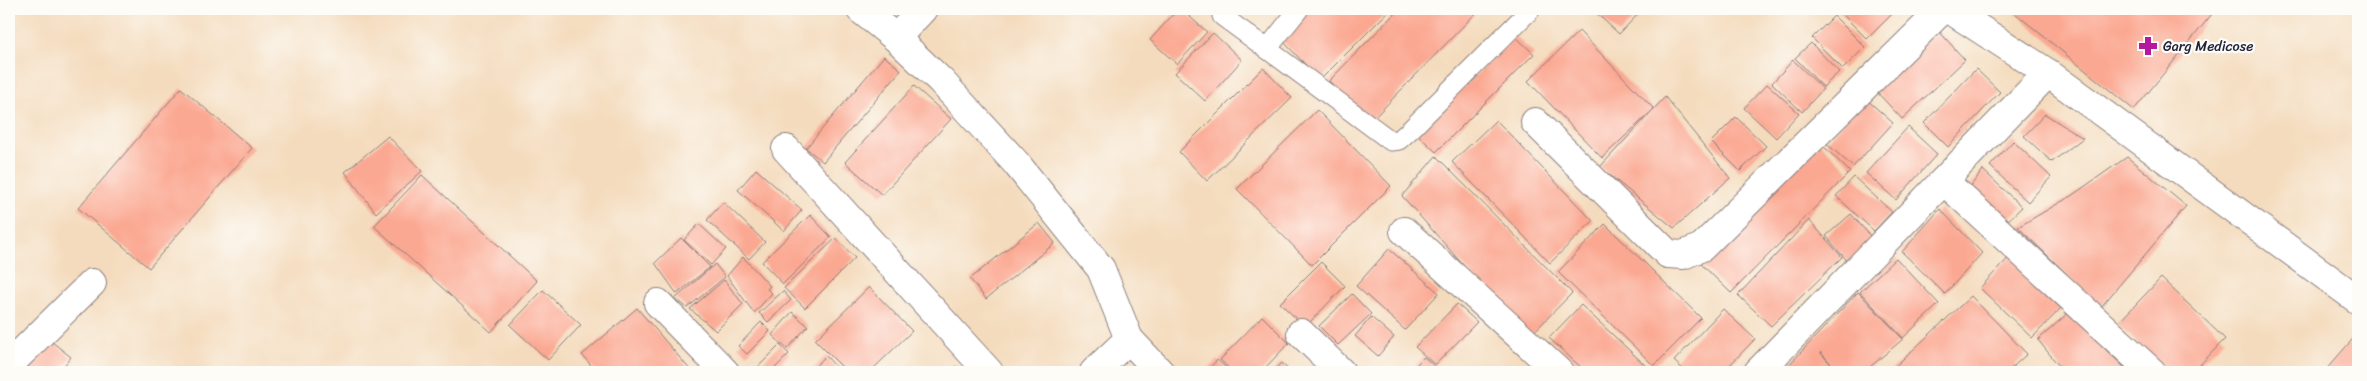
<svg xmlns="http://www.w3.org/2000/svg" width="2367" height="381" viewBox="0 0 2367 381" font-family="Sriracha,sans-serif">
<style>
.building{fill:#fba892}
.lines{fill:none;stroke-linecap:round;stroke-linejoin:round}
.service-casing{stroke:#8b7e7c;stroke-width:21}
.minor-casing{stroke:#8b7e7c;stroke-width:30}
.tertiary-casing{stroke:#8b7e7c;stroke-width:30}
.service{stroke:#fff;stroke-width:19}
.minor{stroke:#fff;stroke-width:28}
.tertiary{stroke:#fff;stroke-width:28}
.labels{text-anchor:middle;stroke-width:4.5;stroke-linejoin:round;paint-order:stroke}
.poi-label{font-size:14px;fill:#22223b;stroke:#fdfcf7;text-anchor:start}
</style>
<rect width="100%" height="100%" fill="#fdfcf7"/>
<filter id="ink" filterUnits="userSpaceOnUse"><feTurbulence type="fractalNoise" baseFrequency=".02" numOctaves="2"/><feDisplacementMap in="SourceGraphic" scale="10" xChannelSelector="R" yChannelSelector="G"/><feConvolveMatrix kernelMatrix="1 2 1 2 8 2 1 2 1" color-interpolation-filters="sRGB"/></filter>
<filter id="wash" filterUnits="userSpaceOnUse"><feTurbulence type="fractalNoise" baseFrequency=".0096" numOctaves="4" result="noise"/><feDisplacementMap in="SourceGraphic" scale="20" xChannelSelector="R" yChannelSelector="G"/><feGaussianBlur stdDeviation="1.12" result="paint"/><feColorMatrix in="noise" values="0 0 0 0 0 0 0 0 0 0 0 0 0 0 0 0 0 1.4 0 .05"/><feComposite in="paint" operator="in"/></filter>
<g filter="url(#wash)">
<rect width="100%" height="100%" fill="#f4dbbd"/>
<g id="blocks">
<g class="building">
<path d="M1178 9H1181L1207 32 1177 64 1150 40Z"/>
<path d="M1235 9H1246L1241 14Z"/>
<path d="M1306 9H1391L1320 80 1281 39Z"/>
<path d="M1399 9H1472L1476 13 1371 121 1329 81Z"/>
<path d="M1592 9H1641L1642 10 1619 34Z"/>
<path d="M1840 9H1897L1867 39 1838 10Z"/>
<path d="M2010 9H2216L2134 110Z"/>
<path d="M1834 16 1865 47 1843 69 1812 38Z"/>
<path d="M1937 29 1965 60 1902 119 1874 89Z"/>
<path d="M1579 31 1654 109 1602 158 1528 81Z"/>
<path d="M1213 33 1242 60 1205 101 1175 73Z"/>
<path d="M1515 36 1534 54 1436 152 1417 134Z"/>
<path d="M1811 43 1839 72 1823 87 1795 58Z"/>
<path d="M884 56 901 70 823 162 806 148Z"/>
<path d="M1793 60 1823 89 1802 112 1772 83Z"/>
<path d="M1263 68 1292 98 1207 181 1179 152Z"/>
<path d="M1976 69 2000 92 1948 147 1924 123Z"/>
<path d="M1767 84 1799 113 1776 138 1744 108Z"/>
<path d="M914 86 951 119 882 195 845 162Z"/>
<path d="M181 88 252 148 149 268 78 208Z"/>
<path d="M1665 97 1730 178 1674 228 1600 167Z"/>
<path d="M1865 98 1893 123 1853 167 1826 143Z"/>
<path d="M1317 110 1391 186 1312 265 1237 189Z"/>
<path d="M2045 114 2083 138 2052 162 2024 136Z"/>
<path d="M1736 117 1766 146 1740 171 1711 142Z"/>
<path d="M1496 120 1593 221 1550 263 1452 162Z"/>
<path d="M1908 127 1937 154 1896 200 1866 173Z"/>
<path d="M388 136 422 171 376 213 345 172Z"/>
<path d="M1817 140 1850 172 1731 293 1697 260Z"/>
<path d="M2013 141 2051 177 2028 202 1990 166Z"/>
<path d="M1436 156 1572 293 1528 338 1402 196Z"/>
<path d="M2127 157 2186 206 2101 307 2018 227 2071 196Z"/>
<path d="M756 169 802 210 784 231 738 190Z"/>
<path d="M1983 170 2022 207 2003 225 1969 188Z"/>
<path d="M422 175 537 281 491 332 374 226Z"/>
<path d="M1854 177 1892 212 1874 231 1836 196Z"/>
<path d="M723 202 765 242 749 259 707 220Z"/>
<path d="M1940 209 1982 253 1945 294 1902 252Z"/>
<path d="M1851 214 1874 240 1848 262 1826 236Z"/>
<path d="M810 215 831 237 783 284 762 262Z"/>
<path d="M1809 220 1842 257 1771 326 1738 295Z"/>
<path d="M1039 223 1055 243 986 299 970 279Z"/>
<path d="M699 224 726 249 711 265 684 240Z"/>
<path d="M1605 224 1701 318 1654 366 1558 272Z"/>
<path d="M681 238 710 267 677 294 655 263Z"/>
<path d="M836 238 855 258 805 308 784 288Z"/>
<path d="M1389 249 1439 293 1405 330 1356 286Z"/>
<path d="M2014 252 2067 302 2032 338 1980 288Z"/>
<path d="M743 257 770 286 767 289 772 293 754 313 727 276Z"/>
<path d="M1896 258 1939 304 1903 338 1860 292Z"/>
<path d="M1321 262 1345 286 1305 327 1280 303Z"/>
<path d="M715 264 725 277 687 308 676 298Z"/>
<path d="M2161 278 2225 339 2193 372H2168L2117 324Z"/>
<path d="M724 280 743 304 716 331 690 309Z"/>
<path d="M869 287 912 331 870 372H847L815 340Z"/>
<path d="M543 290 581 325 548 360 510 325Z"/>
<path d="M783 291 791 300 768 322 759 313Z"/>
<path d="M1858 292 1903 339 1864 372H1839L1820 352 1838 372H1782Z"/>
<path d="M1352 294 1371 314 1338 345 1319 326Z"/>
<path d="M1971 296 2027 354 2007 372H1889Z"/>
<path d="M1457 304 1477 322 1435 365 1415 347Z"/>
<path d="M1581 305 1646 366 1641 372H1586L1549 338Z"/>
<path d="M637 308 692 372H597L582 355Z"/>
<path d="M1723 309 1755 339 1723 372H1686L1674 361Z"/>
<path d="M792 312 808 326 787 349 772 335Z"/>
<path d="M2068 313 2129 372H2064L2038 340Z"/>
<path d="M1262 316 1289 343 1261 372H1233L1220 360Z"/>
<path d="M1371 317 1394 337 1378 356 1355 336Z"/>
<path d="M761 322 770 331 747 354 738 346Z"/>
<path d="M2358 333V372H2324Z"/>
<path d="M47 338 71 357 59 372H34L25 365Z"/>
<path d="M780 345 789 354 771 372H753Z"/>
<path d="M826 356 841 372H809Z"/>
<path d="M1424 357 1440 372H1409Z"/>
<path d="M1217 360 1231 372H1206Z"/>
<path d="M1281 363 1291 372H1272Z"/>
<path d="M956 366 961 372H949Z"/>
</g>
</g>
</g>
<g filter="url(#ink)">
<use href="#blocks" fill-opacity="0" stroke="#8b7e7c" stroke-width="1"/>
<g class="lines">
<g class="service-casing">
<g id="service">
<path d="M1299 9 1267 49 1391 141 1399 140 1410 130 1531 9"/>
<path d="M1222 16 1267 49"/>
</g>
</g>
<g class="minor-casing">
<g id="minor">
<path d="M860 9 896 38 923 9"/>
<path d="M896 38 941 81 1016 163 1101 269 1129 339 1160 372"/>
<path d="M1535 122 1668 254 1683 255 1702 247 1943 9"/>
<path d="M786 149 989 372"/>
<path d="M1944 181 2152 372"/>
<path d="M1404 231 1559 372"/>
<path d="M658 303 725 372"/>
<path d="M1301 333 1341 372"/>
<path d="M9 365 92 283"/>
<path d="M1094 372 1129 339"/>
<path d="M1758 372 2048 73"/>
</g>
</g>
<g class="tertiary-casing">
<path id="tertiary" d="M1949 9 2048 73 2358 300"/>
</g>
<use href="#service" class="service"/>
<use href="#minor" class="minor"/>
<use href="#tertiary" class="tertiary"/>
</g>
</g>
<defs>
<g id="pharmacy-bare" transform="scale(1.5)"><path d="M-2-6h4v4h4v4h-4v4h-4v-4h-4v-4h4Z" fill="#b5179e" stroke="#fdfcf7" stroke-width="2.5" paint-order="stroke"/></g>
</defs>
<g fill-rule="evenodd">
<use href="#pharmacy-bare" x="2148" y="46"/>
</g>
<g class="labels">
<g class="poi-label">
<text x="2163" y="51">Garg Medicose</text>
</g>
</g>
<rect width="2367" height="381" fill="none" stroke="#fdfcf7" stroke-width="30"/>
</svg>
